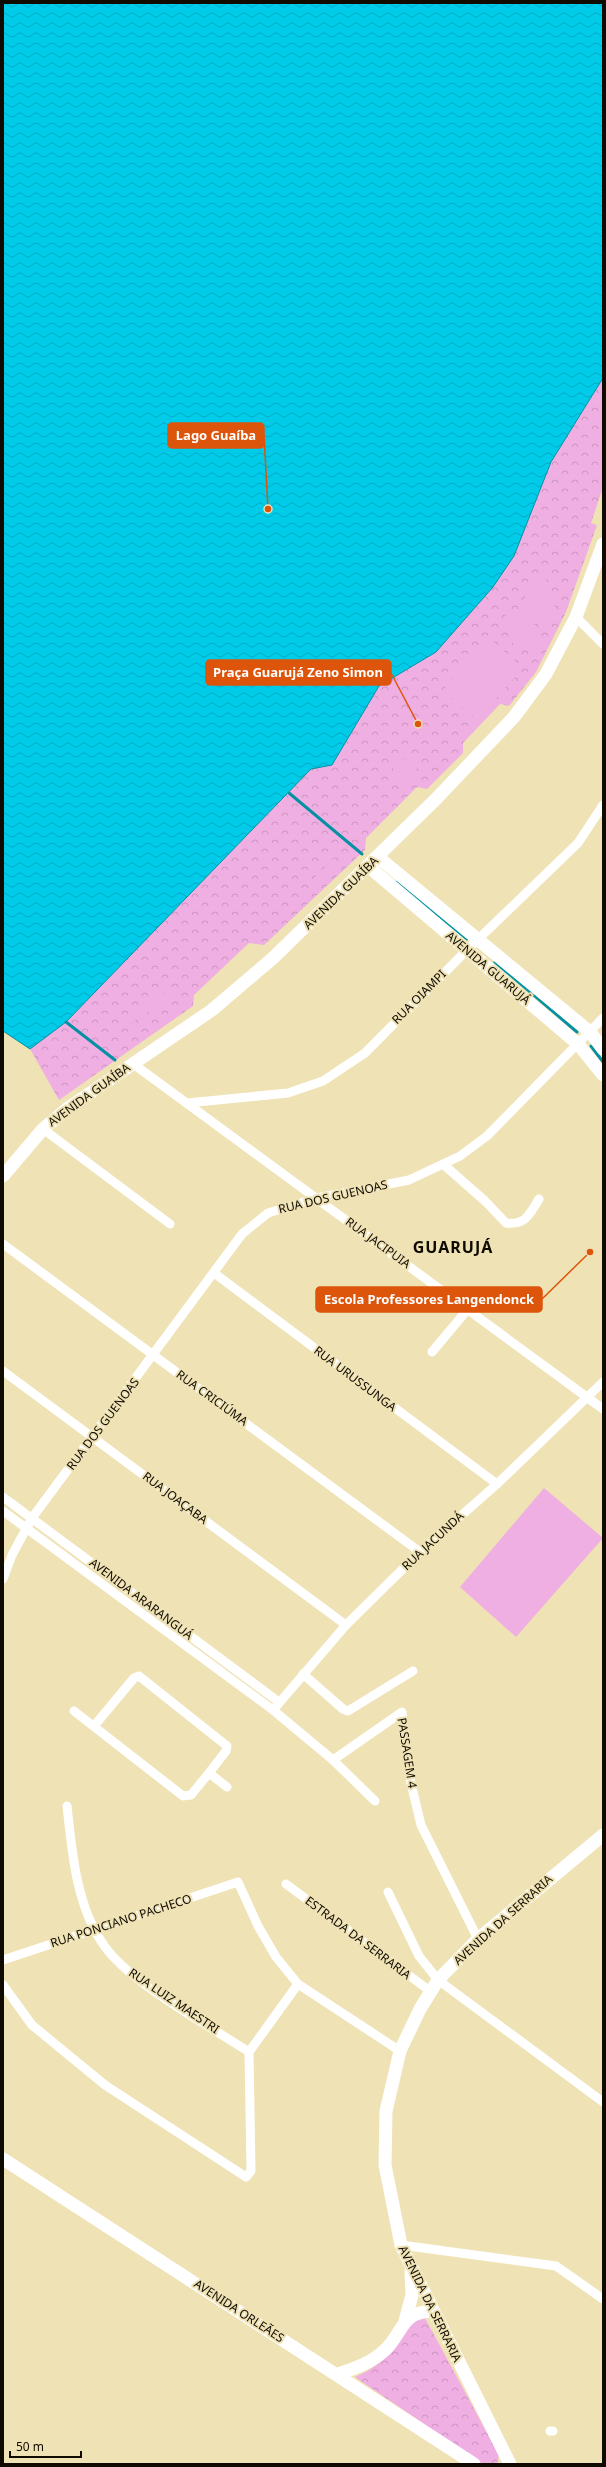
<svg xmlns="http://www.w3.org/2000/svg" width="606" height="2467" viewBox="0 0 606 2467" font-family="'Noto Sans',sans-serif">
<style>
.park{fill:url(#park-crowns)}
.pitch{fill:#efafe2}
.water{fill:url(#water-waves);stroke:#0591a3}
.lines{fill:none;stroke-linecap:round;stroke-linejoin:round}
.stream{stroke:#0591a3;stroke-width:3}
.street{stroke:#fff;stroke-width:9}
.secondary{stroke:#fff;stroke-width:13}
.labels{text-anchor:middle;stroke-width:4;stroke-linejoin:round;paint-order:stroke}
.street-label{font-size:12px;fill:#100b00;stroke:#efe2b5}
.district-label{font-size:16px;font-weight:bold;letter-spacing:1px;fill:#100b00;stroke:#efe2b5}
.leader{fill:none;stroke:#dd550b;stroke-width:1.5}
.callout-dot{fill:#dd550b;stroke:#efe2b5;stroke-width:1.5}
.callout{fill:#dd550b;stroke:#dd550b;stroke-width:1.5}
.callout-label{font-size:13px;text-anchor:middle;font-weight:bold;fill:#fff}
</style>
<defs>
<pattern id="park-crowns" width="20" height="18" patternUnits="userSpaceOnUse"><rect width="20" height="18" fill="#efafe2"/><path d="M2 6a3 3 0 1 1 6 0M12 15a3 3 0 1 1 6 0" fill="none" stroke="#cc95c0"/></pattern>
<pattern id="water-waves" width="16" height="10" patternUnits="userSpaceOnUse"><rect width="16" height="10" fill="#00cbe9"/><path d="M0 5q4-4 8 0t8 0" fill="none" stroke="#01adc6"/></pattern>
</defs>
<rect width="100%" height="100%" fill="#efe2b5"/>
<g class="park">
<path d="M603 378V487L591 523 597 525 566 612 536 672 509 706 500 704 463 743V753L427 789 417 787 366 838 365 850 264 945 249 943 194 995 193 1006 59 1100 30 1049 66 1022 311 769 332 765 379 686 436 652 493 587 514 556 551 462Z"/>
<path d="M425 2318 499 2455 497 2464H483L355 2377C386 2364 396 2346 413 2319Z"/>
</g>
<g class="pitch">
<path d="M546 578 558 616 534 624 540 645 516 652 504 616 529 609 521 586Z"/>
<path d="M489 638 523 668 477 720 443 690Z"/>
<circle cx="405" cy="771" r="12"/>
<path d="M334 858 338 862 314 886 310 882Z"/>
<path d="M167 991 171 996 130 1024 126 1018Z"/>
<path d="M544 1488 603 1538 516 1637 460 1587Z"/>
</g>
<path class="water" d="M3 3H603V378L551 462 514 556 493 587 436 652 379 686 332 765 311 769 66 1022 30 1049 3 1031Z"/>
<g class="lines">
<g class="stream">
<path d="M289 793 362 854"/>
<path d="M397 882 467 939"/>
<path d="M495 962 577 1032"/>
<path d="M66 1022 115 1060"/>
<path d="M591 1046 603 1062"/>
</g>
<g class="street">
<path d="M576 617 603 644"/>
<path d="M132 1063 603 1409"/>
<path d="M187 1103 288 1093 323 1081 365 1053 467 950 578 843 603 805"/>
<path d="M43 1129 170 1224"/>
<path d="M443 1164 485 1201 506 1223C526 1225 529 1215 539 1199"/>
<path d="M3 1244 420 1552"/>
<path d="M214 1273 497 1484"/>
<path d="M432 1352 468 1309"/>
<path d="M3 1371 346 1625"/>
<path d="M3 1497 279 1702"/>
<path d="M3 1511 273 1710 333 1760 402 1712 410 1779 421 1825 478 1939"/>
<path d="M3 1579 12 1555 32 1518 242 1234 268 1213 317 1198 409 1180 460 1156 487 1136 603 1018"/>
<path d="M303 1674 343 1709 348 1711 413 1671"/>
<path d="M273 1710 346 1625 420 1552 497 1484 603 1382"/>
<path d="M74 1711 183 1796 191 1795 209 1773"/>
<path d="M94 1726 134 1678 139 1676 227 1746 226 1751 209 1773 227 1787"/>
<path d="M333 1760 375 1801"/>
<path d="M67 1806C72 1851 76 1905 103 1944 129 1983 208 2025 249 2052"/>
<path d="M286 1884 430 1991"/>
<path d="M388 1892 419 1956 438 1980 603 2102"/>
<path d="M3 1960 238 1882 258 1926 276 1957 298 1984 400 2051"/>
<path d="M3 1985 32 2025 105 2085 246 2177 251 2171 249 2052 298 1984"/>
<path d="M401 2245 556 2266 603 2299"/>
<path d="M550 2431H553"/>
</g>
<g class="secondary">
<path d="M378 857 590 1032 603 1049"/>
<path d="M368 866 578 1044 603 1075"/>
<path d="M3 1176 43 1129 68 1108 212 1010 273 958 436 799 514 717 546 674 576 617 603 544"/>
<path d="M3 2159 474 2464"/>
<path d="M405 2321 412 2295 411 2272"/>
<path d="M338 2374C356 2368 371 2363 385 2350 404 2332 400 2312 433 2311"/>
<path d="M510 2464 401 2245 385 2165 386 2111 400 2051 420 2009 438 1980 478 1939 603 1835"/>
</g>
</g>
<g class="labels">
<g class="street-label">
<text transform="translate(341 893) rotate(-44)" y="4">AVENIDA GUAÍBA</text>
<text transform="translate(488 968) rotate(40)" y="4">AVENIDA GUARUJÁ</text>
<text transform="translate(419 997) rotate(-45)" y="4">RUA OIAMPI</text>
<text transform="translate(89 1095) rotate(-36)" y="4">AVENIDA GUAÍBA</text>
<text transform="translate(333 1197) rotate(-13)" y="4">RUA DOS GUENOAS</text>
<text transform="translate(378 1243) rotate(36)" y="4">RUA JACIPUIA</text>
<text transform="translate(355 1379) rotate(37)" y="4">RUA URUSSUNGA</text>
<text transform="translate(212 1398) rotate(36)" y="4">RUA CRICIÚMA</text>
<text transform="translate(103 1424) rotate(-53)" y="4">RUA DOS GUENOAS</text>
<text transform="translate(175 1498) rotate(37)" y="4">RUA JOAÇABA</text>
<text transform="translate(433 1541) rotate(-43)" y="4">RUA JACUNDÁ</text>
<text transform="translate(141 1599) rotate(37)" y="4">AVENIDA ARARANGUÁ</text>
<text transform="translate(407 1753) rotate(81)" y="4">PASSAGEM 4</text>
<text transform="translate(503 1920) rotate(-42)" y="4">AVENIDA DA SERRARIA</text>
<text transform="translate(121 1921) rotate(-18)" y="4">RUA PONCIANO PACHECO</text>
<text transform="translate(358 1938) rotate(37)" y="4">ESTRADA DA SERRARIA</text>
<text transform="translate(174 2001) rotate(34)" y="4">RUA LUIZ MAESTRI</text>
<text transform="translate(430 2304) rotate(64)" y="4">AVENIDA DA SERRARIA</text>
<text transform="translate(239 2311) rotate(33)" y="4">AVENIDA ORLEÃES</text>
</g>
<g class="district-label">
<text x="453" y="1253">GUARUJÁ</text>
</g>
</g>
<path class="leader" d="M268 509L264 435M418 724L391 673M590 1252L542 1299"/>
<g class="callout-dot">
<circle cx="268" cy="509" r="4"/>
<circle cx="418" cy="724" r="4"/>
<circle cx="590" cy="1252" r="4"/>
</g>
<g class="callout">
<rect x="168" y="423" width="96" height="25" rx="4"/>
<rect x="206" y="660" width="185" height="25" rx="4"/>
<rect x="316" y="1287" width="226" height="25" rx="4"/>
</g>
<g class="callout-label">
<text x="216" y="440">Lago Guaíba</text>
<text x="298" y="677">Praça Guarujá Zeno Simon</text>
<text x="429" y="1304">Escola Professores Langendonck</text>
</g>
<rect width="606" height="2467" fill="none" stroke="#100b00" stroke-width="8"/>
<path d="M10 2451v6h71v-6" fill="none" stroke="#100b00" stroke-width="2"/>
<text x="16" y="2451" font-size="12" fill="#100b00" stroke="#efe2b5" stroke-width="3" paint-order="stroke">50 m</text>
</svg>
